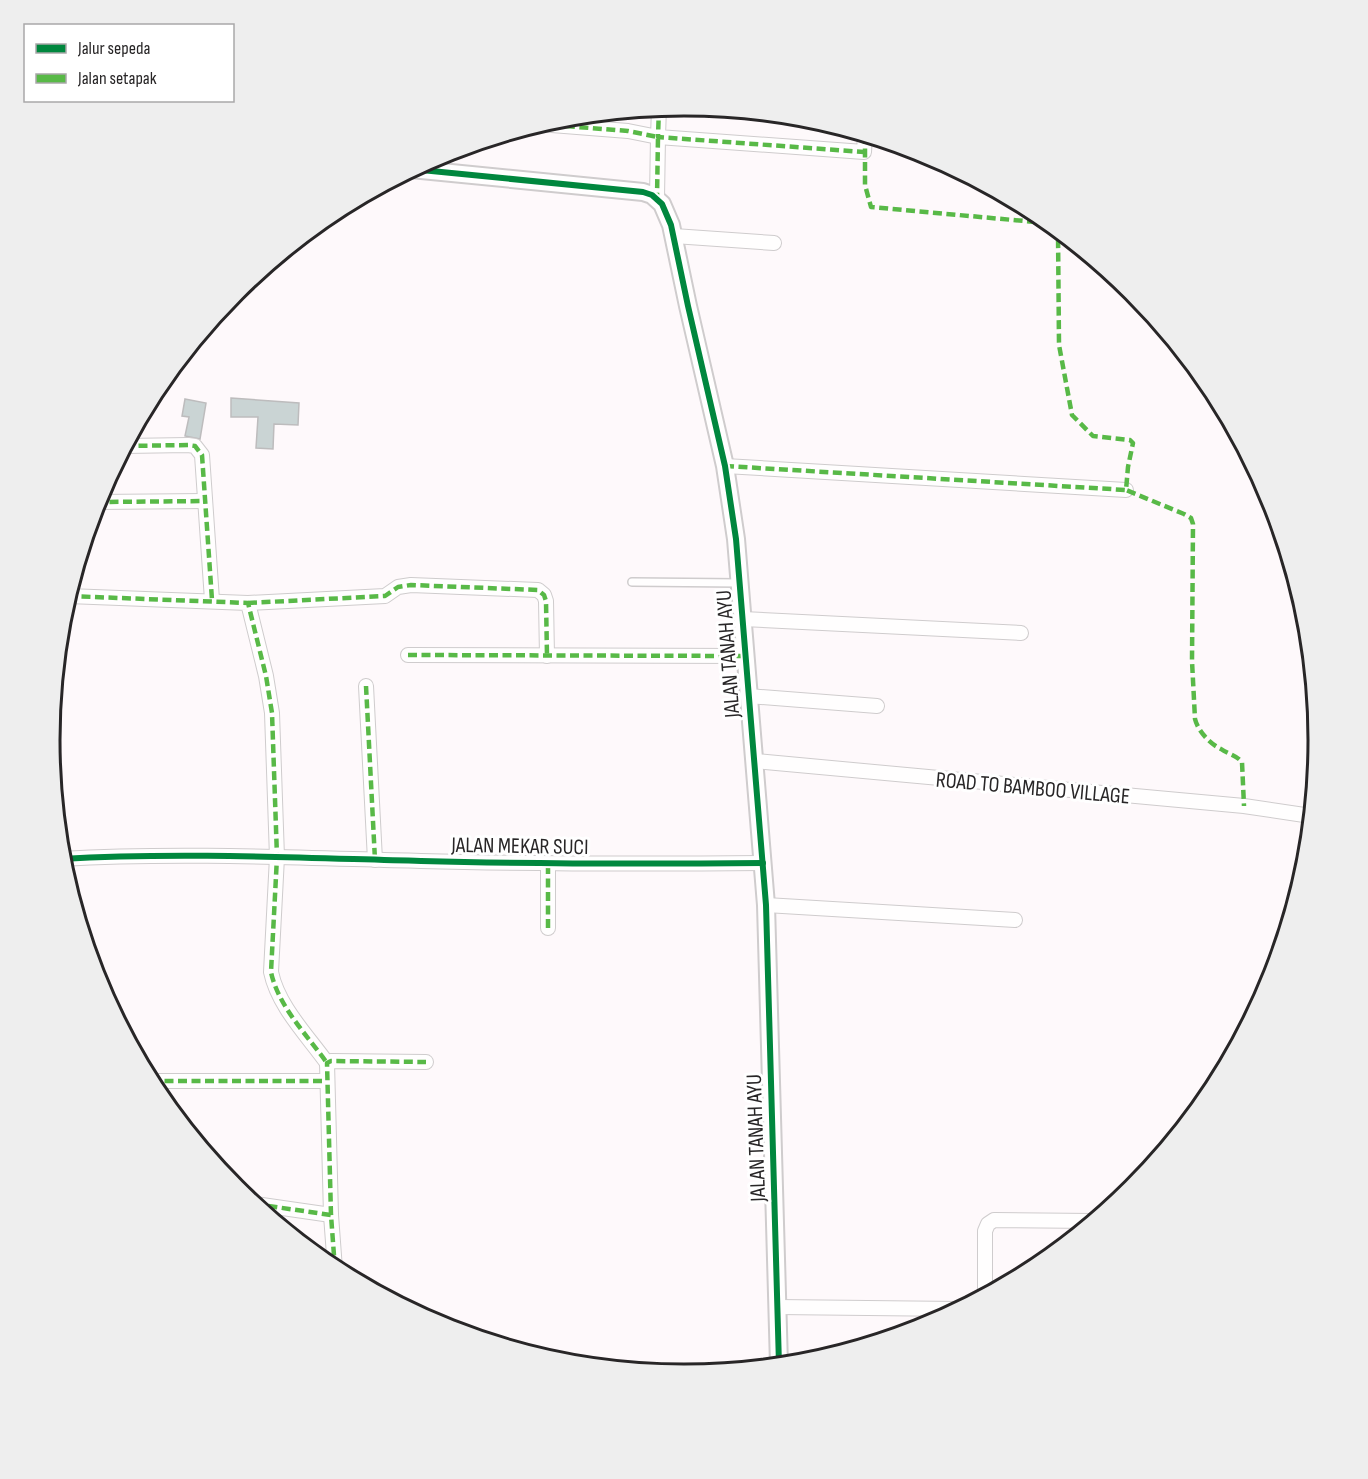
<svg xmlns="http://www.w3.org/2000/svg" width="1368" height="1479" viewBox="0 0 1368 1479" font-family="'Sofia Sans Condensed',sans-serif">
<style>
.building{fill:#cad4d4;stroke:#bdbcbd;stroke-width:1.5}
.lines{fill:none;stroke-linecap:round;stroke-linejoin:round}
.service-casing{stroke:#cfcccd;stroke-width:10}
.minor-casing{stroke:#cfcccd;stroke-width:16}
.tertiary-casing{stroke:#cfcccd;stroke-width:20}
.service{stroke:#fffefe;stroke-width:7}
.minor{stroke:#fffefe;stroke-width:14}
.tertiary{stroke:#fffefe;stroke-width:16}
.quiet{stroke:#58b947;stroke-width:4.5;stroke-dasharray:9 4.5;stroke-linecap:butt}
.cycleway-casing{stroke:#fff;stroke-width:10}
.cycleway{stroke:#00873e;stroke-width:6}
.labels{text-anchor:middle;stroke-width:6;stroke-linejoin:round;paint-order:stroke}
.street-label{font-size:22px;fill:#282627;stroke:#fff}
.rim{fill:none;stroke:#282627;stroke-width:3}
</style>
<rect width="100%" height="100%" fill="#fef9fb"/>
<g class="building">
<path d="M231 398 299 403 298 425 274 424 273 449 256 448 258 417H231Z"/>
<path d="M185 399 206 403 200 439 185 436 189 417 182 416Z"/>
</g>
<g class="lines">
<g class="service-casing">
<path id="service" d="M632 582 740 583"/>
</g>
<g class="minor-casing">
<g id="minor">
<path d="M659 107 658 137 864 152 865 135"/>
<path d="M539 124 628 131 658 137 657 198"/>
<path d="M674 236 774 243"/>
<path d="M125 446 188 445 195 446 202 455 212 600"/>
<path d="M725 466 1126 490"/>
<path d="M96 502 205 501"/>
<path d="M68 596 248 603 266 676 272 713 277 857 271 972C278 1006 307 1035 327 1063"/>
<path d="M248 603 385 596 398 587 411 585 538 590 544 595 546 601 547 656"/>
<path d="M743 619 1021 633"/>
<path d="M408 655 746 656"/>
<path d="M366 686 375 860"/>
<path d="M748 696 877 706"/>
<path d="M755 761 1244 806 1311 816"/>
<path d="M61 859C181 852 301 858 421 861 535 864 649 864 763 863"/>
<path d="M548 865V928"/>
<path d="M766 905 1015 920"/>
<path d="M151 1081H326"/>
<path d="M255 1204 331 1215"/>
<path d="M335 1269 331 1215 327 1063 331 1061 426 1062"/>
<path d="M985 1294V1231L988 1224 994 1220 1093 1221"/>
<path d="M777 1307 958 1309"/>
</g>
</g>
<g class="tertiary-casing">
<path id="tertiary" d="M411 169 643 192 652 195 662 204 671 225 688 306 725 466 736 539 766 905 779 1365"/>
</g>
<use href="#service" class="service"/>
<use href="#minor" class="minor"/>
<use href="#tertiary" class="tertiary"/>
<g class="quiet">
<path d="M659 107 658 137 864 152"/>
<path d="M539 124 628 131 658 137 657 198"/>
<path d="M865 135V185L871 207 1035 222 1053 228 1058 232 1059 345 1072 415 1093 436 1130 440 1133 443 1128 467 1126 490 1184 514 1191 518 1193 524 1192 661 1195 719C1198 731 1210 744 1221 749 1228 754 1236 755 1242 762L1244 806"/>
<path d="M125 446 188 445 195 446 202 455 212 600"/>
<path d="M725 466 1126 490"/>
<path d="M96 502 205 501"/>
<path d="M68 596 248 603 266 676 272 713 277 857 271 972C278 1006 307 1035 327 1063"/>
<path d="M248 603 385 596 398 587 411 585 538 590 544 595 546 601 547 656"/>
<path d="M408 655 746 656"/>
<path d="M366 686 375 860"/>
<path d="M548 865V928"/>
<path d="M151 1081H326"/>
<path d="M255 1204 331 1215"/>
<path d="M335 1269 331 1215 327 1063 331 1061 426 1062"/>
</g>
<g class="cycleway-casing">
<g id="cycleway">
<path d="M411 169 643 192 652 195 662 204 671 225 688 306 725 466 736 539 766 905 779 1365"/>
<path d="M61 859C181 852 301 858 421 861 535 864 649 864 763 863"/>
</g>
</g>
<use href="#cycleway" class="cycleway"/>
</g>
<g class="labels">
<g class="street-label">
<text transform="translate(727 654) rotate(-94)" y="8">JALAN TANAH AYU</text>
<text transform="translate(1033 787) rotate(5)" y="8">ROAD TO BAMBOO VILLAGE</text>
<text transform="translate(520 845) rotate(1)" y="8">JALAN MEKAR SUCI</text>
<text transform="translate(755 1138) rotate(-92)" y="8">JALAN TANAH AYU</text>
</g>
</g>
<path d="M0 0H1368V1479H0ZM60 740a624 624 0 1 1 1248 0a624 624 0 1 1-1248 0Z" fill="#eee" fill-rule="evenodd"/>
<path class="rim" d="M60 740a624 624 0 1 1 1248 0a624 624 0 1 1-1248 0Z"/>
<rect x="24" y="24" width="210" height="78" fill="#ffffff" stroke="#a9a8a9" stroke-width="1.5"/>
<rect x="36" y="44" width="30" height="9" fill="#00873e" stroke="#a9a8a9" stroke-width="1.5"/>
<text x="78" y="54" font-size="18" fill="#282627">Jalur sepeda</text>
<rect x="36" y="74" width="30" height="9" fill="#58b947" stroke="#a9a8a9" stroke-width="1.5"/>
<text x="78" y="84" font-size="18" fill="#282627">Jalan setapak</text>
</svg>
